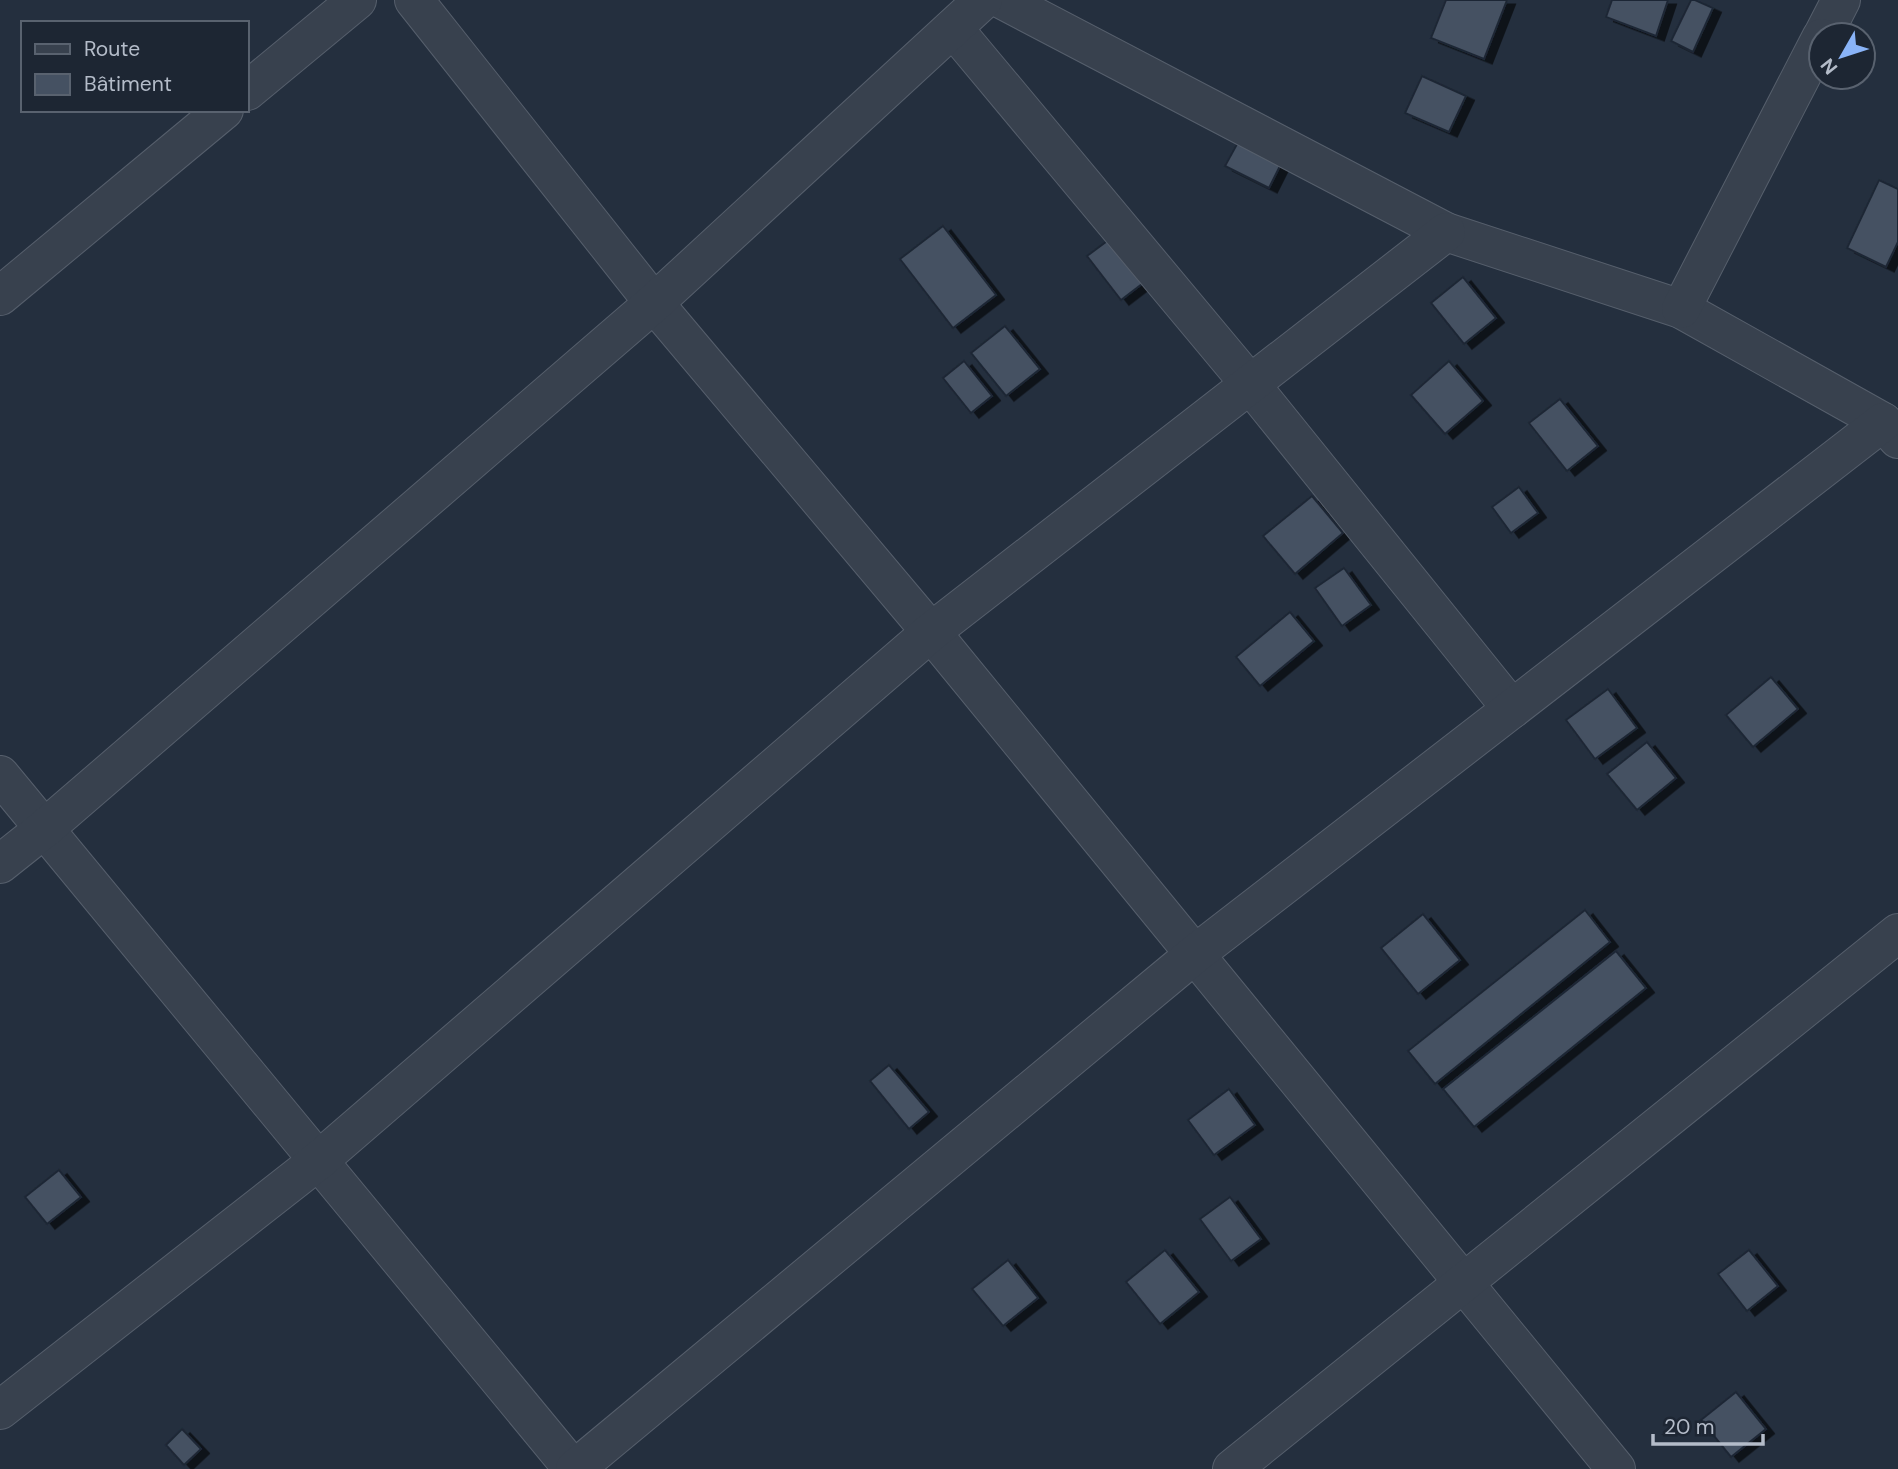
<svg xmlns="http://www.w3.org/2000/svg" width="1898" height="1469" viewBox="0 0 1898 1469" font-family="'DM Sans',sans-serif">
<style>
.building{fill:#455162;stroke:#1f2835;stroke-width:2;filter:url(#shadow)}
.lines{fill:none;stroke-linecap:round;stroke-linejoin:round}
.street-casing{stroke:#565f6c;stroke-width:40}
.street{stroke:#38414e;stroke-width:38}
</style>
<defs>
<filter id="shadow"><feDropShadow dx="8" dy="4.5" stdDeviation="0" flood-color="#0009"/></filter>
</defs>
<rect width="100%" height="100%" fill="#242f3e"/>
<g class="building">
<path d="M1446 0H1507L1484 59 1431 38Z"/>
<path d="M1612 0H1668L1656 36 1606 17Z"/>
<path d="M1691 0H1695L1713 8 1693 52 1671 41Z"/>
<path d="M1422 76 1466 96 1449 132 1405 113Z"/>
<path d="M1248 124 1290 146 1269 188 1225 166Z"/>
<path d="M1879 180 1898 189V242L1886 267 1847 248Z"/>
<path d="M943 226 996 295 953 328 900 259Z"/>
<path d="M1122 230 1155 274 1121 300 1087 256Z"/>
<path d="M1463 277 1496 318 1464 344 1431 303Z"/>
<path d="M1005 326 1040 369 1006 396 971 353Z"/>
<path d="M964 361 992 396 971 413 943 378Z"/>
<path d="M1449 361 1483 401 1445 434 1411 395Z"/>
<path d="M1560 399 1598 446 1567 471 1529 423Z"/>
<path d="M1519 487 1538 513 1511 533 1492 507Z"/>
<path d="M1312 496 1343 533 1295 574 1263 536Z"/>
<path d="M1344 568 1371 605 1342 626 1315 588Z"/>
<path d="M1290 612 1314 641 1260 686 1236 657Z"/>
<path d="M1771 677 1798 709 1753 747 1726 715Z"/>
<path d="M1608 689 1637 728 1595 759 1566 720Z"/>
<path d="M1647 742 1676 778 1637 810 1607 774Z"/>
<path d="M1585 910 1610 942 1435 1084 1408 1051Z"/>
<path d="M1423 914 1460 960 1418 994 1381 948Z"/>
<path d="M1616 951 1646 988 1474 1127 1443 1089Z"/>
<path d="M889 1065 929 1112 909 1129 870 1081Z"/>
<path d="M1229 1089 1255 1125 1214 1155 1188 1120Z"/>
<path d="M59 1170 81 1197 47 1224 25 1197Z"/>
<path d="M1230 1197 1261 1239 1231 1261 1200 1219Z"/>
<path d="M1165 1250 1199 1292 1160 1324 1126 1282Z"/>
<path d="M1749 1250 1778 1286 1747 1311 1718 1274Z"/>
<path d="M1008 1260 1038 1298 1003 1326 972 1289Z"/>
<path d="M1736 1392 1766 1429 1731 1457 1701 1420Z"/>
<path d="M182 1429 201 1449 184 1465 166 1445Z"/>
</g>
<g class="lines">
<g class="street-casing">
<g id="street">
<path d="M414 0 654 303 931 632 1616 1469"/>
<path d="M1003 0 1446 232 1681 309 1883 422 1898 439"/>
<path d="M953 28 1250 384 1512 709"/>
<path d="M1823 35 1841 0"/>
<path d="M247 91 357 0"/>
<path d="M0 296 224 110"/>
<path d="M1681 309 1821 38"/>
<path d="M0 775 573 1469"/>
<path d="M0 864 44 829 654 303 983 0"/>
<path d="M0 1410 318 1161 931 632 1446 232"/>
<path d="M575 1469 1195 954 1883 422"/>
<path d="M1232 1469 1898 933"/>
</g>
</g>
<use href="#street" class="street"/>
</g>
<rect x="21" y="21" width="228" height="91" fill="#1d2633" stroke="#59626f" stroke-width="2"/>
<rect x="35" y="44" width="35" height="10" fill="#38414e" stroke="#59626f" stroke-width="2"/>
<text x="84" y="56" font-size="21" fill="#b4bcc9">Route</text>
<rect x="35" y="74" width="35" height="21" fill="#455162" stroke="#59626f" stroke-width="2"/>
<text x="84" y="91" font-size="21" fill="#b4bcc9">Bâtiment</text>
<g transform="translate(1842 56) rotate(231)"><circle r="33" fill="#1d2633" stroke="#59626f" stroke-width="2"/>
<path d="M0-5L12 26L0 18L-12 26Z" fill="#8ab4f8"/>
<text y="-10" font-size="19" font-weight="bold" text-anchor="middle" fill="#b4bcc9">N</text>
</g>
<path d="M1653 1434v10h110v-10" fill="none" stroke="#b4bcc9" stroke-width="3.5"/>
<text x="1664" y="1434" font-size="21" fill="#b4bcc9" stroke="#1d2633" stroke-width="5" paint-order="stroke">20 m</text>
</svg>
